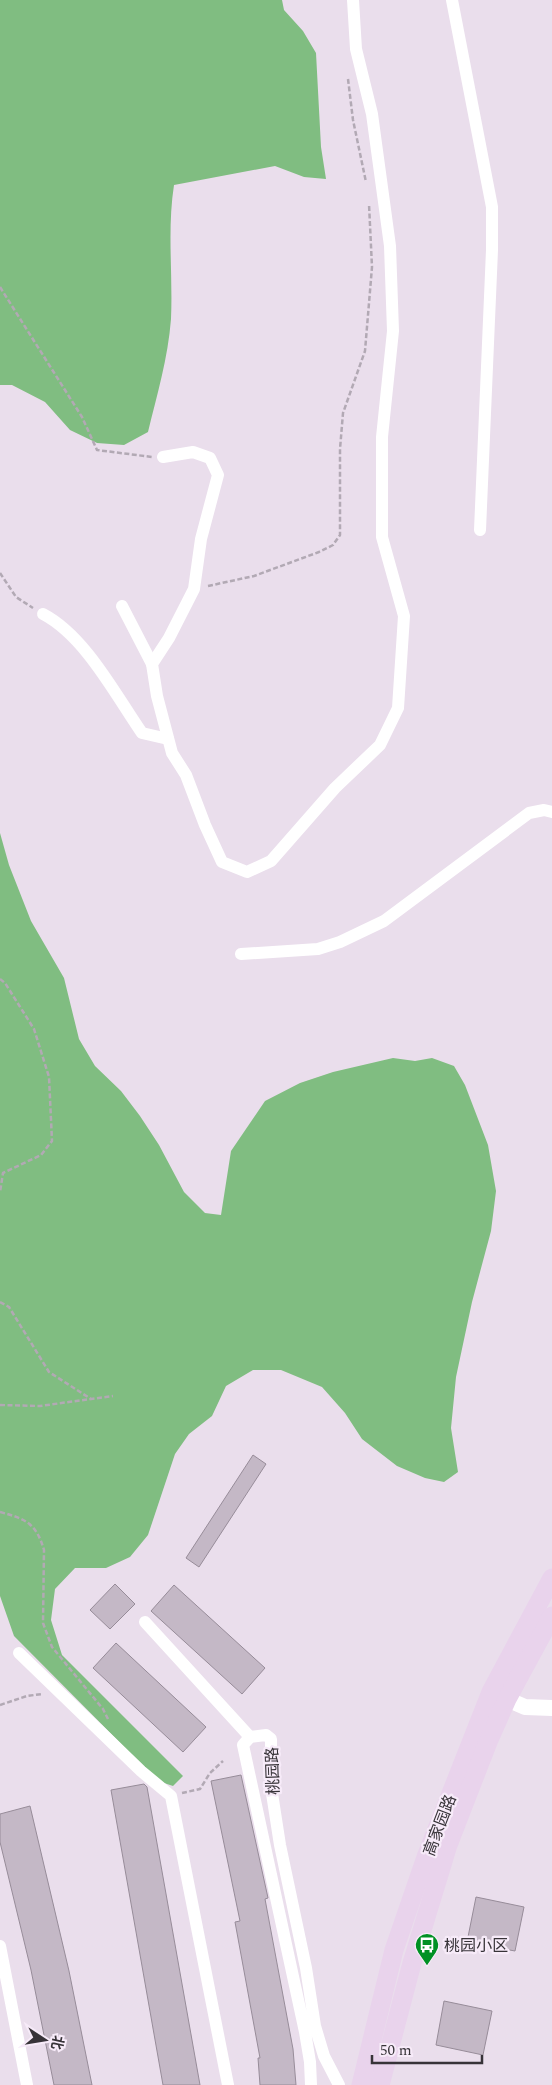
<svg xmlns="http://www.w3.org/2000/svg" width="552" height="2085" viewBox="0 0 552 2085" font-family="Spectral,'Noto Sans SC',serif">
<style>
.forest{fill:#80bd81}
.building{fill:#c4b8c6;stroke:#978c99}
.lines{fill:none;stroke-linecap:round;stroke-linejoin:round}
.path{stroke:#b2a9b4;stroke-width:2.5;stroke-dasharray:5 2.5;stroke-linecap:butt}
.minor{stroke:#fff;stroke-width:12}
.tertiary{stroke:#fff;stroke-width:16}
.secondary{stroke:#e9d3ec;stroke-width:19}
.labels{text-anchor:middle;stroke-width:4.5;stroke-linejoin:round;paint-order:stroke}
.street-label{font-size:16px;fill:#373338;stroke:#f7ebf9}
.poi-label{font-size:16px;fill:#373338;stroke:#f7ebf9;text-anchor:start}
</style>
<rect width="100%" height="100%" fill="#eadeec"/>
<g class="forest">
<path d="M0 0H282L284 10 303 31 316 53 321 147 326 179 304 177 275 166 174 185C167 230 173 274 171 319 168 358 157 395 148 432L124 445 97 443 70 430 45 402 12 385H0Z"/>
<path d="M0 833 9 865 31 921 64 978 79 1039 95 1066 121 1091 140 1116 159 1145 184 1192 205 1213 221 1215 231 1151 265 1101 300 1083 333 1072 393 1058 415 1061 432 1058 454 1066 465 1085 488 1145 496 1191 491 1231 472 1302 456 1377 451 1428 458 1472 444 1482 425 1478 397 1466 362 1439 345 1413 322 1387 281 1370H253L226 1386 212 1416 189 1434 175 1454 148 1535 130 1557 106 1568H75L55 1589 51 1620 62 1655 183 1776 173 1786 158 1781 14 1636 0 1596Z"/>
</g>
<g class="building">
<path d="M253 1455 266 1464 199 1567 186 1558Z"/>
<path d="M115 1584 135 1604 110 1629 90 1610Z"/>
<path d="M174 1585 265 1668 242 1694 151 1611Z"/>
<path d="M116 1643 206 1727 183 1752 93 1668Z"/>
<path d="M241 1775 268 1898 265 1899 293 2049 296 2085H260L258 2058H260L235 1922 240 1921 211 1781Z"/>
<path d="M144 1784 147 1787 200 2085H163L111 1790Z"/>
<path d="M30 1806 69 1971 92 2085H54L31 1970 0 1842V1814Z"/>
<path d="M476 1897 524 1907 515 1951 467 1942Z"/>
<path d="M444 2001 492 2011 483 2055 436 2045Z"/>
</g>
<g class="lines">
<g class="path">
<path d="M348 79 353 120 366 182"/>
<path d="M0 287 82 417 97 450 152 457"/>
<path d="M0 573 16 597 33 608"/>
<path d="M208 586 254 576 319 552 333 545 340 535V449L343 413 365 351 372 267 369 204"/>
<path d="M0 979 5 983 34 1029 49 1077 52 1141 41 1155 3 1173 0 1192"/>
<path d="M0 1302 9 1307 49 1372 91 1399"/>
<path d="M0 1405 40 1406 113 1396"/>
<path d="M0 1512C26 1519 36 1523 44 1550L43 1623 52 1647 103 1709 108 1719"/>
<path d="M0 1705 27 1696 42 1694"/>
<path d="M182 1793 200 1789 210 1773 223 1761"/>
</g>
<g class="minor">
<path d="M452 0 492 207V250L480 530"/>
<path d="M163 457 193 452 210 458 218 475 201 539 194 589 169 638 152 664 157 696 172 753 186 775 205 825 222 862 247 872 271 861 335 788 380 745 398 708 404 616 382 537V437L393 331 390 246 372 114 356 49 353 0"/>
<path d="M122 606 152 664"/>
<path d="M43 614C85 636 115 694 142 733L168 739"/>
<path d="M241 954 318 949 340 942 384 921 529 813 544 810 552 812"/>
<path d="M145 1622 250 1737"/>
<path d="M19 1653 141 1771 171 1796 228 2085"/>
<path d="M0 1946 27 2085"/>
<path d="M311 2085 310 2062 305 2032 243 1745 250 1737 266 1735 271 1739V1787L280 1845 306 1968 315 2026 324 2056 339 2085"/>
</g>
<path class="tertiary" d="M495 1694 525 1707 552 1708"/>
<g class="secondary">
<path d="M361 2085 394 1950 426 1857 491 1692 552 1578"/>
<path d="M380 2085 412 1963 448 1845 488 1742 507 1699 552 1616"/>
</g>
</g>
<defs>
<g id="bus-pin" transform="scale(1.25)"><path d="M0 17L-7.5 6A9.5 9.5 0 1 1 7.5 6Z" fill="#009124" stroke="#f7ebf9"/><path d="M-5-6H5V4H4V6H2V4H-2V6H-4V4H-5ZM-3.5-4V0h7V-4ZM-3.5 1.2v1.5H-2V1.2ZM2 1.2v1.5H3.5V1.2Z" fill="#fff"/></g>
</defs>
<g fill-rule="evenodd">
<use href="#bus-pin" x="427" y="1945"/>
</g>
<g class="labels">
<g class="street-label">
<text transform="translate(272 1771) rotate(-92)" y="6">桃园路</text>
<text transform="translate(439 1825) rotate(-69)" y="6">高家园路</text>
</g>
<g class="poi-label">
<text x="444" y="1951">桃园小区</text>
</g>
</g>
<g transform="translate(45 2040) rotate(102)" stroke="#f7ebf9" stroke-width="4" paint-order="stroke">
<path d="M0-4L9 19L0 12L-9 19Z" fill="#373338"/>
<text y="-8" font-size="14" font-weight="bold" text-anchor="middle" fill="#373338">北</text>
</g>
<path d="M372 2055v8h110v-8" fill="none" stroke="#373338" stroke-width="2.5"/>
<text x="380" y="2055" font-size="15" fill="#373338" stroke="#f7ebf9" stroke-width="4" paint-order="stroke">50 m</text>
</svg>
